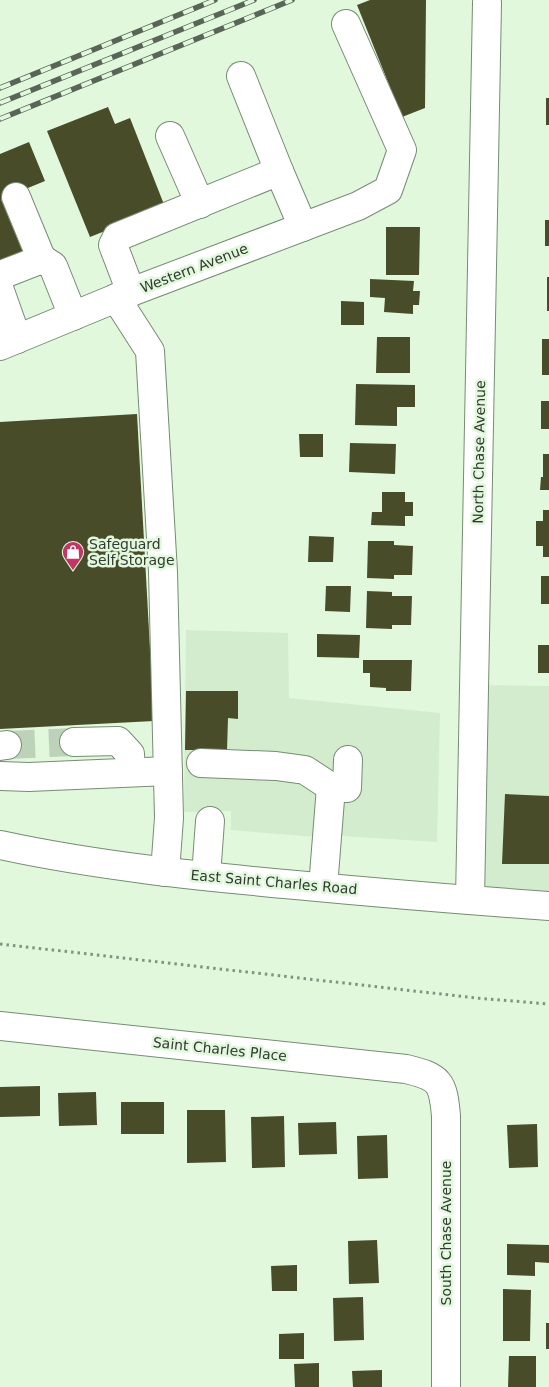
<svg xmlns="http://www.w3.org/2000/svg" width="549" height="1387" viewBox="0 0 549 1387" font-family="'DejaVu Sans',sans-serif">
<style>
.built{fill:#d2eccd}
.building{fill:#494c29}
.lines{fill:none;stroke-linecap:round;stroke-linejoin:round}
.minor-tunnel{stroke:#bed2ba;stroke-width:28;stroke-dasharray:28 14;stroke-linecap:butt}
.minor-casing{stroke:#778c74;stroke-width:30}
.major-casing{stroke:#778c74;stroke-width:30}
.path{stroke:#829280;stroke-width:3;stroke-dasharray:2.5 4;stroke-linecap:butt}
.minor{stroke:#fff;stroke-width:28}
.major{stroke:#fff;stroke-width:28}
.rail-casing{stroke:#596557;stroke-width:5.5}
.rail{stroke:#e1f8dd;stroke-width:4;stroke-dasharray:11;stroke-linecap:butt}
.labels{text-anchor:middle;stroke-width:5;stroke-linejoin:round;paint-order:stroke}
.street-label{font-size:14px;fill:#313a30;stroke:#e1f8dd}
.poi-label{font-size:14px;fill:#313a30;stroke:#e1f8dd;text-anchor:start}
</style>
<rect width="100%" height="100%" fill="#e1f8dd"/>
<g class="built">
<path d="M186 630 288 633 289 698 440 713 437 842 341 836 316 837 231 830V811L184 812Z"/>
<path d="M479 685 549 686V897L476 893Z"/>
</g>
<g class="building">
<path d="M370 0H426L425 108 402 117 357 5Z"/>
<rect x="546" y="98" width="3" height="27"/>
<path d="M108 107 115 124 130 118 165 207 90 237 47 131Z"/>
<path d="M29 142 45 181 1 199 24 255 0 265V154Z"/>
<rect x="545" y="220" width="4" height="26"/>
<path d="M386 227H420L419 275H386Z"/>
<rect x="547" y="277" width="2" height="34"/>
<path d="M370 279 414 281 413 291H420L419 305H413V314L384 312 385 298 370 297Z"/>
<path d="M341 301 364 302V325H341Z"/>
<path d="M377 337H410V373H376Z"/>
<rect x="542" y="339" width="7" height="36"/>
<path d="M356 384 415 385V407H397V426L355 425Z"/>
<rect x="541" y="401" width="8" height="28"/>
<path d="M137 414 154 721 0 729V422Z"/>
<path d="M299 434H323V457H300Z"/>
<path d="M350 443 396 444 395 474 349 472Z"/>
<path d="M543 454H549V490H540L541 477H543Z"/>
<path d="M382 492H405V502H413V516H405V526L371 525 372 512H382Z"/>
<path d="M543 510H549V557H543V546H536V521H543Z"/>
<path d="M309 536 334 537 333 562H308Z"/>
<path d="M368 541H394V545L413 546 412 575H394V579L367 578Z"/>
<rect x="541" y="576" width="8" height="28"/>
<path d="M326 586H351L350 612 325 611Z"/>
<path d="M367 591 392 592V596H412L411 625H392V629L366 628Z"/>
<path d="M317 634 360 635 359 658 317 657Z"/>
<rect x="538" y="645" width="11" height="28"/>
<path d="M363 660H412L411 691H386V688L370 687V673H363Z"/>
<path d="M186 691H238V719L228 718 227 750H185Z"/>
<path d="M505 794 549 796V864H502Z"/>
<path d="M40 1086V1116L0 1117V1087Z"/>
<path d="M96 1092 97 1125 59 1126 58 1093Z"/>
<rect x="121" y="1102" width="43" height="32"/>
<path d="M187 1110H225L226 1162 187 1163Z"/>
<path d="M284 1116 285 1167 252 1168 251 1117Z"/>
<path d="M336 1122 337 1154 299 1155 298 1123Z"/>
<path d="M537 1124 538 1167 509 1168 507 1125Z"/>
<path d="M387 1135 388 1178 358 1179 357 1136Z"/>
<path d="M377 1240 379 1283 349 1284 348 1241Z"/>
<path d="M507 1244 549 1245V1263L535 1262V1276L507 1275Z"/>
<path d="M297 1265V1291H272L271 1266Z"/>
<path d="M503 1289 531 1290 530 1341H503Z"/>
<path d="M363 1297 364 1340 334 1341 333 1298Z"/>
<rect x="546" y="1323" width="3" height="26"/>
<path d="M304 1333V1359H279V1334Z"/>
<path d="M509 1356H536V1387H508Z"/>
<path d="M319 1363V1387H295L294 1364Z"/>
<path d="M382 1370V1387H353L352 1371Z"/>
</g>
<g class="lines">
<path class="minor-tunnel" d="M7 745 74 742"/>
<g class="minor-casing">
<g id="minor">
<path d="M241 76 279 171"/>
<path d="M170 136 200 204"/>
<path d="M16 197 42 260"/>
<path d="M0 280 1 275 42 259 53 266 73 316"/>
<path d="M0 291 17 339"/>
<path d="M131 292 113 245 117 237 279 171 303 227"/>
<path d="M116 298 150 351 163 572 169 818 165 872"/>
<path d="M0 346 131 292 358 206 388 190 402 150 346 24"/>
<path d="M74 742 118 741 130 754 131 772"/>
<path d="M0 746 7 745"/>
<path d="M201 763 276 766 305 770 331 787"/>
<path d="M0 776 29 777 168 771"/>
<path d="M206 876 210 821"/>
<path d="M323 887 331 787 347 788 348 760"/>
<path d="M470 900 487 3"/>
<path d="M0 1026 406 1069C440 1077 443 1082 446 1116V1387"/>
</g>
</g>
<g class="major-casing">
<path id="major" d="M0 845C97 866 197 876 296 885 380 893 465 900 549 906"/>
</g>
<path class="path" d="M0 944 476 998 549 1004"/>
<use href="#minor" class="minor"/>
<use href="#major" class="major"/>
<g class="rail-casing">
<g id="rail">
<path d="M0 88 215 0"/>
<path d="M0 103 254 0"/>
<path d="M0 119 292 0"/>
</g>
</g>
<use href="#rail" class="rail"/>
</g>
<defs>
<g id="shop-pin" transform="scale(1.125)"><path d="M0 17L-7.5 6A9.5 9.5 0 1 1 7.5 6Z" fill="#c23564" stroke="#e1f8dd"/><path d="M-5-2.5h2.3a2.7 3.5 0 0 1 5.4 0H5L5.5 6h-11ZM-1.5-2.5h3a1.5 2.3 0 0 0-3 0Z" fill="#fff"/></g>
</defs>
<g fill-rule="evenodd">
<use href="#shop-pin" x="73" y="552"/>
</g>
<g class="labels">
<g class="street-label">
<text transform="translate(194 268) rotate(-21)" y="5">Western Avenue</text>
<text transform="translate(479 452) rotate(-89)" y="5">North Chase Avenue</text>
<text transform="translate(274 882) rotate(5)" y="5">East Saint Charles Road</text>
<text transform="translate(220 1049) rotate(6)" y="5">Saint Charles Place</text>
<text transform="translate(446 1233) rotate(-90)" y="5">South Chase Avenue</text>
</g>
<g class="poi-label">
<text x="89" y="549">Safeguard<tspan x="89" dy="16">Self Storage</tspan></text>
</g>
</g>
</svg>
